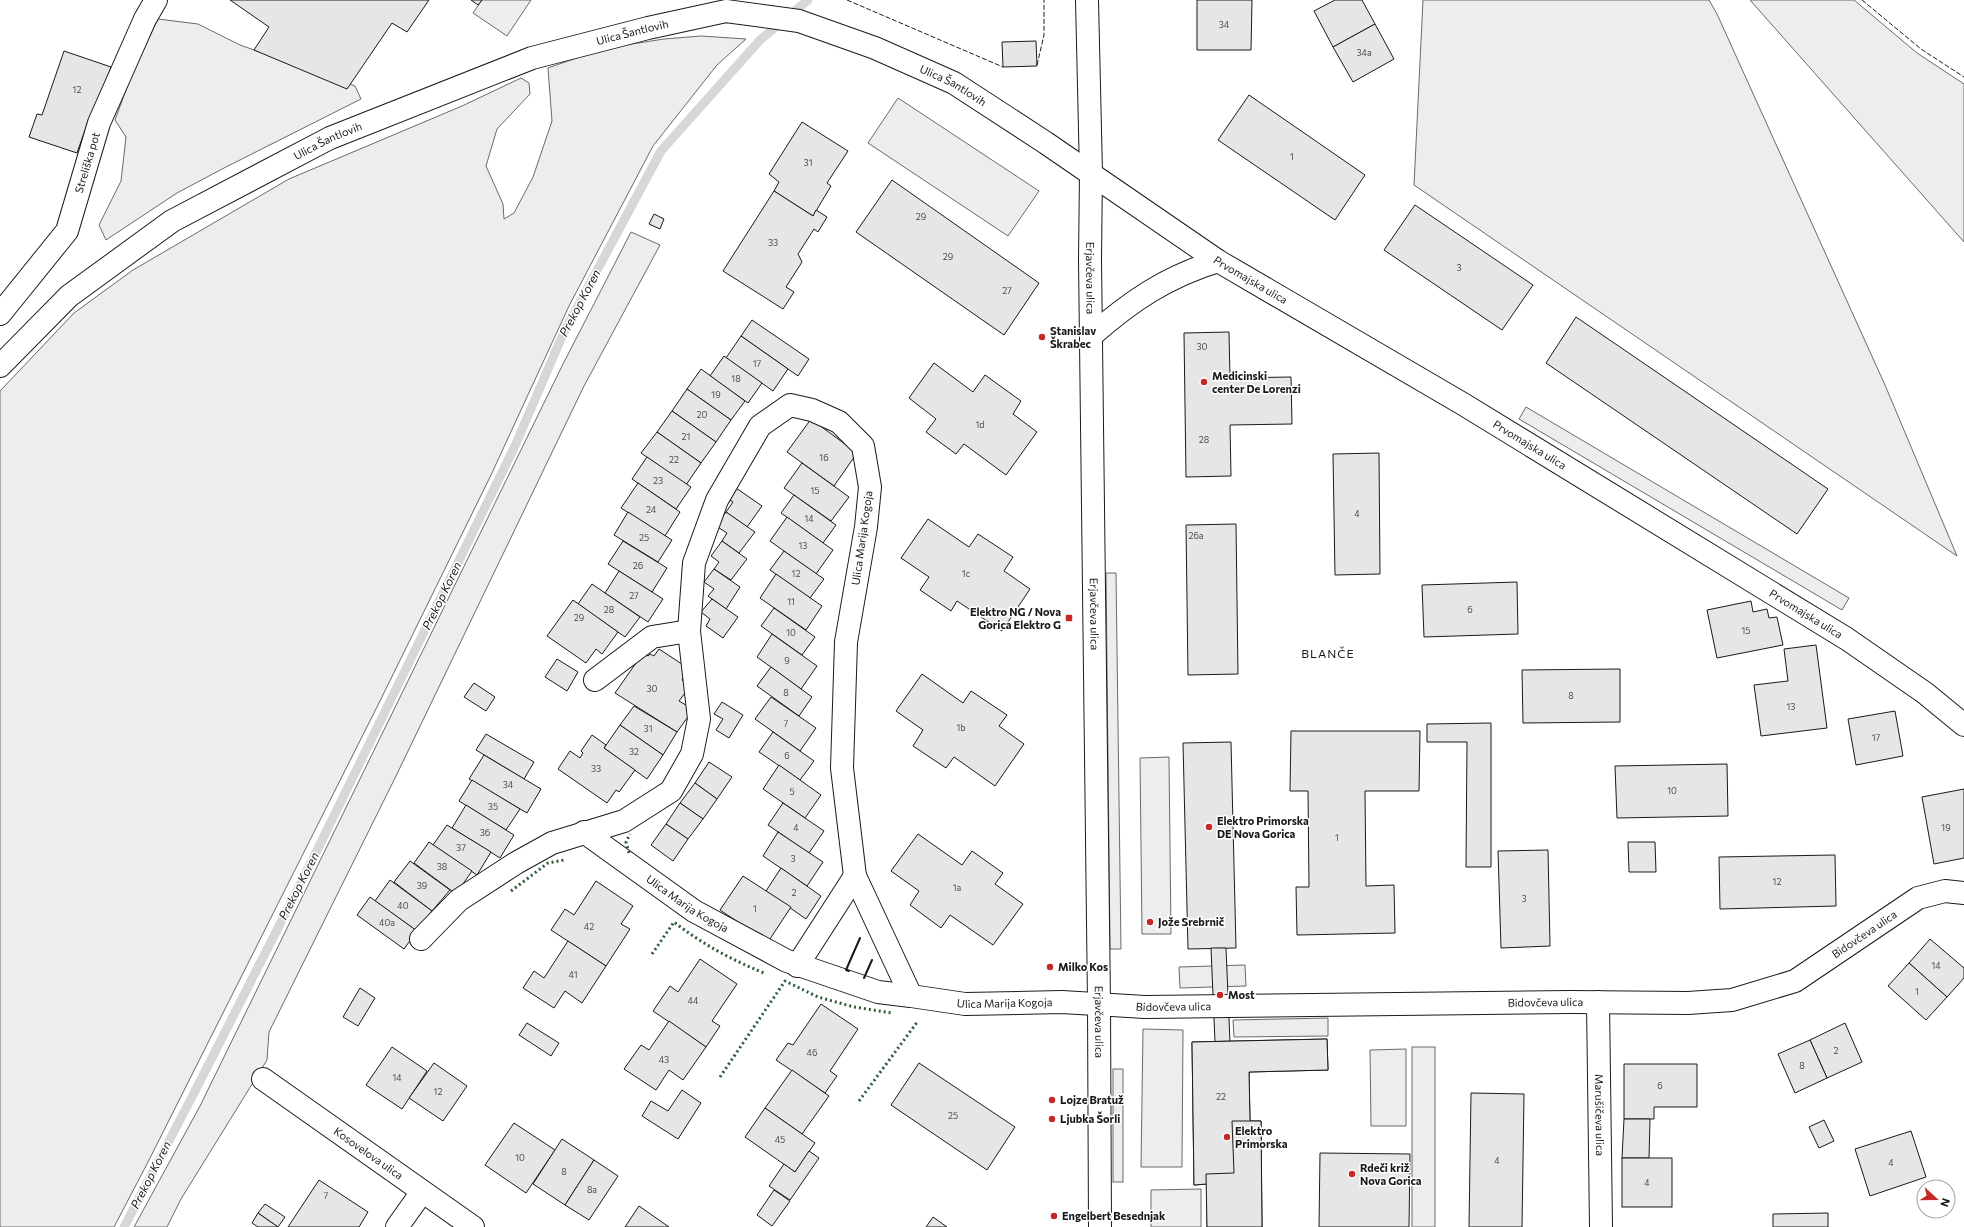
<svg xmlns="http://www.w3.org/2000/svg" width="1964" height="1227" viewBox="0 0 1964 1227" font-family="Commissioner,sans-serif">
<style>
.built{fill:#ededed;stroke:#6a6a6a}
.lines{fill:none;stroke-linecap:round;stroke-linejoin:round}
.stream{stroke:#d7d7d7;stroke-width:9}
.building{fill:#e6e6e6;stroke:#1a1a1a}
.minor-casing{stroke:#1a1a1a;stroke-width:24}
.tertiary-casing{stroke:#1a1a1a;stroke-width:24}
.secondary-casing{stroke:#1a1a1a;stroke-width:24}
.minor{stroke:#fff;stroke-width:22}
.tertiary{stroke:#fff;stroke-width:22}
.secondary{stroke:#fff;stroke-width:22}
.hedge{stroke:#2b5a34;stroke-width:3;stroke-dasharray:2 3;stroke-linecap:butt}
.fence{stroke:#1a1a1a;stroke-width:1;stroke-dasharray:5 2;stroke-linecap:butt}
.wall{stroke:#1a1a1a;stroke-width:2}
.poi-dot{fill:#c62828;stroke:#fff;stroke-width:1.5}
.labels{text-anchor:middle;stroke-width:3;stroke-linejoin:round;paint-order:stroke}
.number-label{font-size:9px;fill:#4d4d4d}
.street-label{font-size:11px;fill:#1a1a1a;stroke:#fff}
.poi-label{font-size:11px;font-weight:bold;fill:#1a1a1a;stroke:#fff;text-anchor:start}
.water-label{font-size:12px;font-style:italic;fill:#1a1a1a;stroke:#fff}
.neighbourhood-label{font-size:12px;letter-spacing:1px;fill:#1a1a1a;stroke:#fff}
</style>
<rect width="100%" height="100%" fill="#fff"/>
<g class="built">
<path d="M482 0H531L507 36 473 13Z"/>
<path d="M1423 0H1709L1717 14 1885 385 1957 556 1414 185Z"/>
<path d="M1750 0H1854L1917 53 1964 84V242Z"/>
<path d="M158 19 198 24 240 45 355 86 361 99 224 168 177 193 106 240 99 225 121 181 126 137 115 120 131 76Z"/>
<path d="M701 36 746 39 717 65 653 146 569 306 491 475 379 703 148 1162 114 1227H0V391L74 313 133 270 289 179 462 106 521 78 529 83 530 94 497 129 486 166 503 204 504 219 514 213 533 177 552 121 548 68 582 56 619 46 664 39Z"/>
<path d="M898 98 1039 191 1008 236 868 143Z"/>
<path d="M631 232 660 245 584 386 397 774 269 1032 267 1060 181 1199 167 1227H134L200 1106 563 364Z"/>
<path d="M1526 407 1849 598 1842 610 1519 419Z"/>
<path d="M1106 573H1116L1121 949H1110Z"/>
<path d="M1169 757 1171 934H1142L1140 758Z"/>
<path d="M1245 965 1246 986 1180 988 1179 967Z"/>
<path d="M1328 1018V1036L1234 1037 1233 1020Z"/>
<path d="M1143 1029 1183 1030 1182 1167H1141Z"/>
<rect x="1412" y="1047" width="23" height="180"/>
<path d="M1406 1049V1126H1371L1370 1050Z"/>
<rect x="1113" y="1069" width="10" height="113"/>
<path d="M1201 1189V1227H1151V1190Z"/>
</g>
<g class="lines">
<path class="stream" d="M124 1227 193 1095 304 877 514 448 564 332 661 151 760 40 808 0"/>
</g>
<g class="building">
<path d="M230 0H429L407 32 392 23 347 89 254 50 269 27Z"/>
<path d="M471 0H482L478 5Z"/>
<path d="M1197 0H1252L1251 50H1197Z"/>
<path d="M1335 0H1362L1375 24 1333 47 1314 11Z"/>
<path d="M1375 24 1394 59 1353 82 1333 47Z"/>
<path d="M1036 41 1037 66 1003 67 1002 42Z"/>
<path d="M64 51 111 67 89 131 85 130 77 153 29 137 37 114 42 115Z"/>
<path d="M1249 95 1365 175 1335 220 1218 140Z"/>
<path d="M802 122 848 151 827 183 831 186 813 216 774 191 779 182 769 174Z"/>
<path d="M892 180 1039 283 1004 335 856 232Z"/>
<path d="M774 191 813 216 816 210 827 217 818 232 814 229 798 254 802 262 786 287 794 292 783 309 723 271Z"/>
<path d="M1415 205 1533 285 1502 330 1384 250Z"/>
<path d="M654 214 664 219 660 229 649 224Z"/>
<path d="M1576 317 1828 489 1797 534 1546 363Z"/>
<path d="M752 320 809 359 798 376 741 336Z"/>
<path d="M1229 332 1230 378 1291 377 1292 424 1230 425 1231 476 1186 477 1184 333Z"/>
<path d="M741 336 788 369 773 391 726 358Z"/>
<path d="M724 356 762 383 748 403 710 376Z"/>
<path d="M934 363 973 392 985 375 1021 401 1013 414 1037 432 1006 475 964 444 956 454 926 432 936 419 909 398Z"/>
<path d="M701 369 745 401 731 420 687 389Z"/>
<path d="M687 389 731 420 716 442 672 411Z"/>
<path d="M672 411 716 442 701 463 657 432Z"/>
<path d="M811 419 857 453 834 486 787 452Z"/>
<path d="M657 432 701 463 686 485 641 453Z"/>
<path d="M1379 453 1380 574 1335 575 1333 454Z"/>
<path d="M647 457 691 487 676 509 632 479Z"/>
<path d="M802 463 849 497 831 521 784 488Z"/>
<path d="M638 483 680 512 665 536 621 508Z"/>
<path d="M736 488 762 506 747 527 726 512 733 502 728 499Z"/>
<path d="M794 495 836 525 823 543 781 513Z"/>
<path d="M628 512 672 540 658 562 614 535Z"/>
<path d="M726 512 755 532 739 553 722 541 727 533 716 526Z"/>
<path d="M787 517 833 550 816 574 770 541Z"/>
<path d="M928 519 969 547 978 534 1013 557 1004 571 1030 589 1002 631 957 601 951 611 920 590 929 577 901 558Z"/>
<path d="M1236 524 1238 674 1188 675 1186 525Z"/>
<path d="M623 541 667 568 652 592 608 564Z"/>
<path d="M722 541 747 559 731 580 714 569 719 562 711 556Z"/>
<path d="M784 551 824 579 810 598 770 570Z"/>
<path d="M714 569 740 587 726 609 708 596 714 589 704 582Z"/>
<path d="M619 571 663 599 648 622 605 593Z"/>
<path d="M776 574 822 606 806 630 760 598Z"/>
<path d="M1517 582 1518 634 1424 637 1422 585Z"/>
<path d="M592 584 640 617 625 637 578 604Z"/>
<path d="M712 599 738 617 723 638 706 626 710 619 701 612Z"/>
<path d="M573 600 618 632 602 654 596 649 586 663 547 636Z"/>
<path d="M1751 601 1753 612 1767 609 1769 618 1777 617 1783 645 1717 658 1707 610Z"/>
<path d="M774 608 815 637 802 655 761 626Z"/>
<path d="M772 634 817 666 801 689 757 657Z"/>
<path d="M1816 645 1827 728 1761 736 1754 685 1788 681 1784 649Z"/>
<path d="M659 649 688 668 682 680 690 686 679 701 691 708 690 714 677 732 615 693 643 653 648 656 650 654 654 656Z"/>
<path d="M557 659 578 672 567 691 545 677Z"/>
<path d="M771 667 812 697 799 716 757 686Z"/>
<path d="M1620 669V722L1523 723 1522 670Z"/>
<path d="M922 674 963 703 971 691 1007 715 999 726 1024 744 995 786 954 757 946 768 913 746 923 730 896 711Z"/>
<path d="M474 683 495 697 486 711 464 697Z"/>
<path d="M771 697 816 728 800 751 755 719Z"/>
<path d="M722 702 743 715 729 738 716 730 723 719 714 714Z"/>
<path d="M634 706 677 732 663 755 620 725Z"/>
<path d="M1895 711 1903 756 1856 765 1848 719Z"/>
<path d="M1491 723V867H1466L1467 742H1427V724Z"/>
<path d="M620 725 663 755 647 779 604 748Z"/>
<path d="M1291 731H1420L1419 791H1365L1366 886 1394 885 1395 933 1297 935 1296 887H1309L1308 791H1290Z"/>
<path d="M773 732 814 761 800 780 759 752Z"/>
<path d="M486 734 534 762 524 779 476 750Z"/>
<path d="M592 735 606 745 604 748 635 770 619 792 616 790 607 803 558 769 570 751 580 758 583 753 581 751Z"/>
<path d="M1231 742 1236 948 1188 949 1183 743Z"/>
<path d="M484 755 541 789 527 813 469 779Z"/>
<path d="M709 762 732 777 717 799 695 783Z"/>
<path d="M1727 764 1728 816 1617 818 1615 766Z"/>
<path d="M779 765 821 795 805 818 763 789Z"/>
<path d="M472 780 520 809 506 830 459 801Z"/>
<path d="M695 783 717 799 703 819 680 803Z"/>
<path d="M1964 789V858L1934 864 1922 797Z"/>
<path d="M680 803 703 819 688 839 666 824Z"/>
<path d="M783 803 824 831 809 853 768 825Z"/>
<path d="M466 805 514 835 500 858 452 828Z"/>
<path d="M666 824 688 839 673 861 651 845Z"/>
<path d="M447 825 491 852 477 875 433 845Z"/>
<path d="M778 832 823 862 807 886 763 856Z"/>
<path d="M918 834 962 865 972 851 1003 873 995 884 1023 904 993 945 950 915 941 928 910 905 919 891 891 871Z"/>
<path d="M429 842 472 871 456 894 414 863Z"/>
<path d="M1628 842H1655L1656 872H1629Z"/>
<path d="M1548 850 1550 946 1501 948 1498 851Z"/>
<path d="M1835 855 1836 906 1720 909 1719 857Z"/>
<path d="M410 861 450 890 432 911 394 882Z"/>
<path d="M781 868 821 896 806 919 766 891Z"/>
<path d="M743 876 791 907 768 942 720 910Z"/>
<path d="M390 880 432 911 417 931 375 901Z"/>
<path d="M596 881 633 906 621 924 630 929 606 966 551 930 565 909 574 915Z"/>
<path d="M370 897 417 931 404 949 357 915Z"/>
<path d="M1930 939 1964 968V978L1947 997 1909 963Z"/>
<path d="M568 941 606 966 582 1003 565 991 554 1008 523 988 534 971 544 978Z"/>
<path d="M1211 948H1226L1230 1042H1215Z"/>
<path d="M700 959 737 984 712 1021 720 1026 706 1047 653 1011 670 986 678 992Z"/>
<path d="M1909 963 1947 997 1926 1020 1888 986Z"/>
<path d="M360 988 375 998 358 1026 343 1017Z"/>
<path d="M821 1004 858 1029 830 1071 837 1076 825 1093 776 1060 788 1043 793 1045Z"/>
<path d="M669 1021 706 1047 683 1080 669 1070 656 1090 624 1069 641 1045 649 1050Z"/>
<path d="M527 1023 559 1043 551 1056 519 1035Z"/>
<path d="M1845 1023 1862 1062 1827 1078 1810 1040Z"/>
<path d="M1327 1039 1328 1070 1249 1072 1250 1121H1232L1234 1173 1206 1174 1207 1184 1194 1185 1192 1042Z"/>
<path d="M1327 1039 1328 1070 1249 1072 1250 1121H1261L1262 1227H1207V1184L1194 1185 1192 1042Z"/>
<path d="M1810 1040 1827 1078 1795 1093 1778 1054Z"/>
<path d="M392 1047 427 1071 402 1109 366 1085Z"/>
<path d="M434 1063 467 1086 443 1121 409 1098Z"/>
<path d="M919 1063 1015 1127 987 1170 891 1105Z"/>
<path d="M1624 1064H1697V1107H1654V1119H1624Z"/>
<path d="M792 1070 829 1096 802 1134 765 1108Z"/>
<path d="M682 1090 701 1103 678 1139 642 1116 651 1101 668 1111Z"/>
<path d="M1471 1093 1524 1094 1522 1227H1469Z"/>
<path d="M765 1108 815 1143 795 1172 745 1137Z"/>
<path d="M1624 1119H1650L1649 1158H1622Z"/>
<path d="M1824 1120 1834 1141 1819 1148 1809 1127Z"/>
<path d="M1232 1121H1261L1262 1227H1207L1206 1174 1234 1173Z"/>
<path d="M514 1123 555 1150 526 1193 485 1165Z"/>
<path d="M1911 1131 1926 1177 1870 1196 1855 1149Z"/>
<path d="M562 1139 594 1160 565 1205 533 1184Z"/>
<path d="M809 1151 819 1158 790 1200 769 1186 784 1164 795 1172Z"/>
<path d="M1320 1153 1410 1154 1409 1227H1319Z"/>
<rect x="1622" y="1158" width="50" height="49"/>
<path d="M594 1160 618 1176 589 1220 565 1205Z"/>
<path d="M319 1180 368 1212 359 1227H288Z"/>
<path d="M774 1190 790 1201 772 1226 757 1215Z"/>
<path d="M265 1204 285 1217 278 1227 258 1213Z"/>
<path d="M639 1206 669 1227H625Z"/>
<path d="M258 1213 278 1227H258L252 1223Z"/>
<path d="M1828 1213V1227H1773V1214Z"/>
<path d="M933 1217 947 1227H926Z"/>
</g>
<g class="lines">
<g class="minor-casing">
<g id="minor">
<path id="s1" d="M0 314 67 231 99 123 145 19 156 0"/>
<path d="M595 680 652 637 689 631"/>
<path id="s2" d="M584 832 694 911 787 961 878 992 911 996"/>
<path id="s3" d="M421 939 459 900 516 863 552 843 624 821 671 791 692 754 699 719 689 631 694 563 717 500 760 426 790 405 812 410 839 422 863 446 870 487 866 527 846 642 842 768 855 876 911 996 965 1004 1062 1002 1145 1007 1571 1002 1688 1003 1732 1000 1795 981 1918 898 1945 891 1964 893"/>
<path d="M797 966 855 876"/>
<path id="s4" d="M1598 1002 1601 1227"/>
<path id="s5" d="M263 1079 473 1227"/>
<path d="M397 1227 422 1192"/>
</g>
</g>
<g class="tertiary-casing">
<g id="tertiary">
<path d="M1091 336C1131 301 1166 277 1218 261"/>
<path id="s6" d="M0 366 69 296 172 221 330 138 532 58 648 28 726 11 799 21 875 48 954 83 1046 143 1218 261 1463 404 1847 639 1925 693 1964 725"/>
</g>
</g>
<g class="secondary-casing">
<g id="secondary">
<path id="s7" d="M1087 0 1091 173 1090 259 1099 1004 1100 1227"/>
</g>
</g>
<use href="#minor" class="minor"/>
<use href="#tertiary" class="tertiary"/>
<use href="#secondary" class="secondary"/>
<g class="hedge">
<path d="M629 853 626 842 630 834"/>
<path d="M511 891 548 863 564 860"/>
<path d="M652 954 674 922C702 944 732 960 764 973"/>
<path d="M720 1077 785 981 818 997 854 1007 892 1013"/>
<path d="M859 1101 918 1021"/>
</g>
<g class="fence">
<path d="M847 0 1003 67"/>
<path d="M1862 0 1921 49 1964 77"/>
<path d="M1037 65 1044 35V0"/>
</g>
<g class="wall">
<path d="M849 971 846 970 860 938"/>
<path d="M864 978 872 960"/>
</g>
</g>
<g class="poi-dot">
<circle cx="1042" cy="337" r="4"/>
<circle cx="1204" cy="382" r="4"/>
<rect x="1065" y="614" width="8" height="8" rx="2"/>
<circle cx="1209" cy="827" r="4"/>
<circle cx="1150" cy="922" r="4"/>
<circle cx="1050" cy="967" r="4"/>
<circle cx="1220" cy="995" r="4"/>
<circle cx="1052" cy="1100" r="4"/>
<circle cx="1052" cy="1119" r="4"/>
<circle cx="1227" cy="1137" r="4"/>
<circle cx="1352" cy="1174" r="4"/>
<circle cx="1054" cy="1216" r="4"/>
</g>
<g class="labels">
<g class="number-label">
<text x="1224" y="28">34</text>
<text x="1364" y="56">34a</text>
<text x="77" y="93">12</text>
<text x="1292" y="160">1</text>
<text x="808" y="166">31</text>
<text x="921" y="220">29</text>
<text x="773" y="246">33</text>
<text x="948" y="260">29</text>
<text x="1459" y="271">3</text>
<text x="1007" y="294">27</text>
<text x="1202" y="350">30</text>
<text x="757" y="367">17</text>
<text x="736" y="382">18</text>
<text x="716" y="398">19</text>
<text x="702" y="418">20</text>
<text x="980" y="428">1d</text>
<text x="686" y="440">21</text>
<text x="1204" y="443">28</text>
<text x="824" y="461">16</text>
<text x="674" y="463">22</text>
<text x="658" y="484">23</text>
<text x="815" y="494">15</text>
<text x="651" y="513">24</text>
<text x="1357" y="517">4</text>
<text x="809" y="522">14</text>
<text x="1196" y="539">26a</text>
<text x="644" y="541">25</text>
<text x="803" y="549">13</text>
<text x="638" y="569">26</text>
<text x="796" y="577">12</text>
<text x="966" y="577">1c</text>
<text x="634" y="599">27</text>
<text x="791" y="605">11</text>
<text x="609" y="613">28</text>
<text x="1470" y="613">6</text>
<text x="579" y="621">29</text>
<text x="1746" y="634">15</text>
<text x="791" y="636">10</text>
<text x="787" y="664">9</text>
<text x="652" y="692">30</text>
<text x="786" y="696">8</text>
<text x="1571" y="699">8</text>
<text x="1791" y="710">13</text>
<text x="786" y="727">7</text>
<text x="961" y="731">1b</text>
<text x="648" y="732">31</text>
<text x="1876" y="741">17</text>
<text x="634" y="755">32</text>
<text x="787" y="759">6</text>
<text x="596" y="772">33</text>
<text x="508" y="788">34</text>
<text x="1672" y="794">10</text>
<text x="792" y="795">5</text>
<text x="493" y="810">35</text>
<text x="796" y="831">4</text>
<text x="1946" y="831">19</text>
<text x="485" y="836">36</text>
<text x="1337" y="841">1</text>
<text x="461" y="851">37</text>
<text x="793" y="862">3</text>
<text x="442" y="870">38</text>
<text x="1777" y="885">12</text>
<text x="422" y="889">39</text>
<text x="957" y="891">1a</text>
<text x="794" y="896">2</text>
<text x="1524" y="902">3</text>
<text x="403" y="909">40</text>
<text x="755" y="912">1</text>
<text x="387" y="926">40a</text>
<text x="589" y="930">42</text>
<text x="1936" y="969">14</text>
<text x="573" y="978">41</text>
<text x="1917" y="995">1</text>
<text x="693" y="1004">44</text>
<text x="1836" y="1054">2</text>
<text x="812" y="1056">46</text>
<text x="664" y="1063">43</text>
<text x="1802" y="1069">8</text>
<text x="397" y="1081">14</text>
<text x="1660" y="1089">6</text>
<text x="438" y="1095">12</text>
<text x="1221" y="1100">22</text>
<text x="953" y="1119">25</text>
<text x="780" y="1143">45</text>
<text x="520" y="1161">10</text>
<text x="1497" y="1164">4</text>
<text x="1891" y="1166">4</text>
<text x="564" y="1175">8</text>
<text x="1647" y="1186">4</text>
<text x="592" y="1193">8a</text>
<text x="326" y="1199">7</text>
</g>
<g class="street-label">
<text dy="4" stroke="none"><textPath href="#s6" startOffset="725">Ulica Šantlovih</textPath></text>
<text dy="4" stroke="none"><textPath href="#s6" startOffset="1062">Ulica Šantlovih</textPath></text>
<text dy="4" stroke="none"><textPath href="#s6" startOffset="401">Ulica Šantlovih</textPath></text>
<text dy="4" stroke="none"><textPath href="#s1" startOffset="178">Streliška pot</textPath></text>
<text dy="4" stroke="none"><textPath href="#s7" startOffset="278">Erjavčeva ulica</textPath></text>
<text dy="4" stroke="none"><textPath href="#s6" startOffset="1418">Prvomajska ulica</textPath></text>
<text dy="4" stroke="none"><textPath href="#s6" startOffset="1742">Prvomajska ulica</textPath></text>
<text transform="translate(862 538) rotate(-82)" y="4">Ulica Marija Kogoja</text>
<text dy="4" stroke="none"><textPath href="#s7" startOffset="614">Erjavčeva ulica</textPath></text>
<text dy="4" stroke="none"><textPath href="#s6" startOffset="2066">Prvomajska ulica</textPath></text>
<text dy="4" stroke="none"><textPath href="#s2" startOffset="126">Ulica Marija Kogoja</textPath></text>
<text dy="4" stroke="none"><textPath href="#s3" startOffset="2342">Bidovčeva ulica</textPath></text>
<text dy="4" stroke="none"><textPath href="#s3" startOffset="1465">Ulica Marija Kogoja</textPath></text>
<text dy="4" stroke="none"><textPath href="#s3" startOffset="2006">Bidovčeva ulica</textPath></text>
<text dy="4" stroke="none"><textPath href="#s3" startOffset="1634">Bidovčeva ulica</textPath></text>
<text dy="4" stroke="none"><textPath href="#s7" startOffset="1022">Erjavčeva ulica</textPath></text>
<text dy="4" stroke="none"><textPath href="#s4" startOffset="113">Marušičeva ulica</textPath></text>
<text dy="4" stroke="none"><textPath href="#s5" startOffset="129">Kosovelova ulica</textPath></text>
</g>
<g class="poi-label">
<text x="1050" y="335">Stanislav<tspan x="1050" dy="13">Škrabec</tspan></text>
<text x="1212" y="380">Medicinski<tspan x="1212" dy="13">center De Lorenzi</tspan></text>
<text x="1061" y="616" text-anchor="end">Elektro NG / Nova<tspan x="1061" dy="13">Gorica Elektro G</tspan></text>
<text x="1217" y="825">Elektro Primorska<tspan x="1217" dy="13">DE Nova Gorica</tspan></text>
<text x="1158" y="926">Jože Srebrnič</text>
<text x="1058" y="971">Milko Kos</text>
<text x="1228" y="999">Most</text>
<text x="1060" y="1104">Lojze Bratuž</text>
<text x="1060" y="1123">Ljubka Šorli</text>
<text x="1235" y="1135">Elektro<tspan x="1235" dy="13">Primorska</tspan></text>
<text x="1360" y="1172">Rdeči križ<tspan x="1360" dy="13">Nova Gorica</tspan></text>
<text x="1062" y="1220">Engelbert Besednjak</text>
</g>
<g class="water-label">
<text transform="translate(580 303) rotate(-62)" y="4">Prekop Koren</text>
<text transform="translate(442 596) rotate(-64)" y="4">Prekop Koren</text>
<text transform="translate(299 886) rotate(-63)" y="4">Prekop Koren</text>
<text transform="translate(151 1175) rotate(-63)" y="4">Prekop Koren</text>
</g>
<g class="neighbourhood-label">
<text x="1328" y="658">BLANČE</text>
</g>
</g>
<g transform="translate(1936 1199) rotate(111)"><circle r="19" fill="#ffffff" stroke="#a3a3a3"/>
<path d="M0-3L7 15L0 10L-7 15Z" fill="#c62828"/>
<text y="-6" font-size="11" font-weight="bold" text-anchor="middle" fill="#1a1a1a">N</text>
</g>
</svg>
